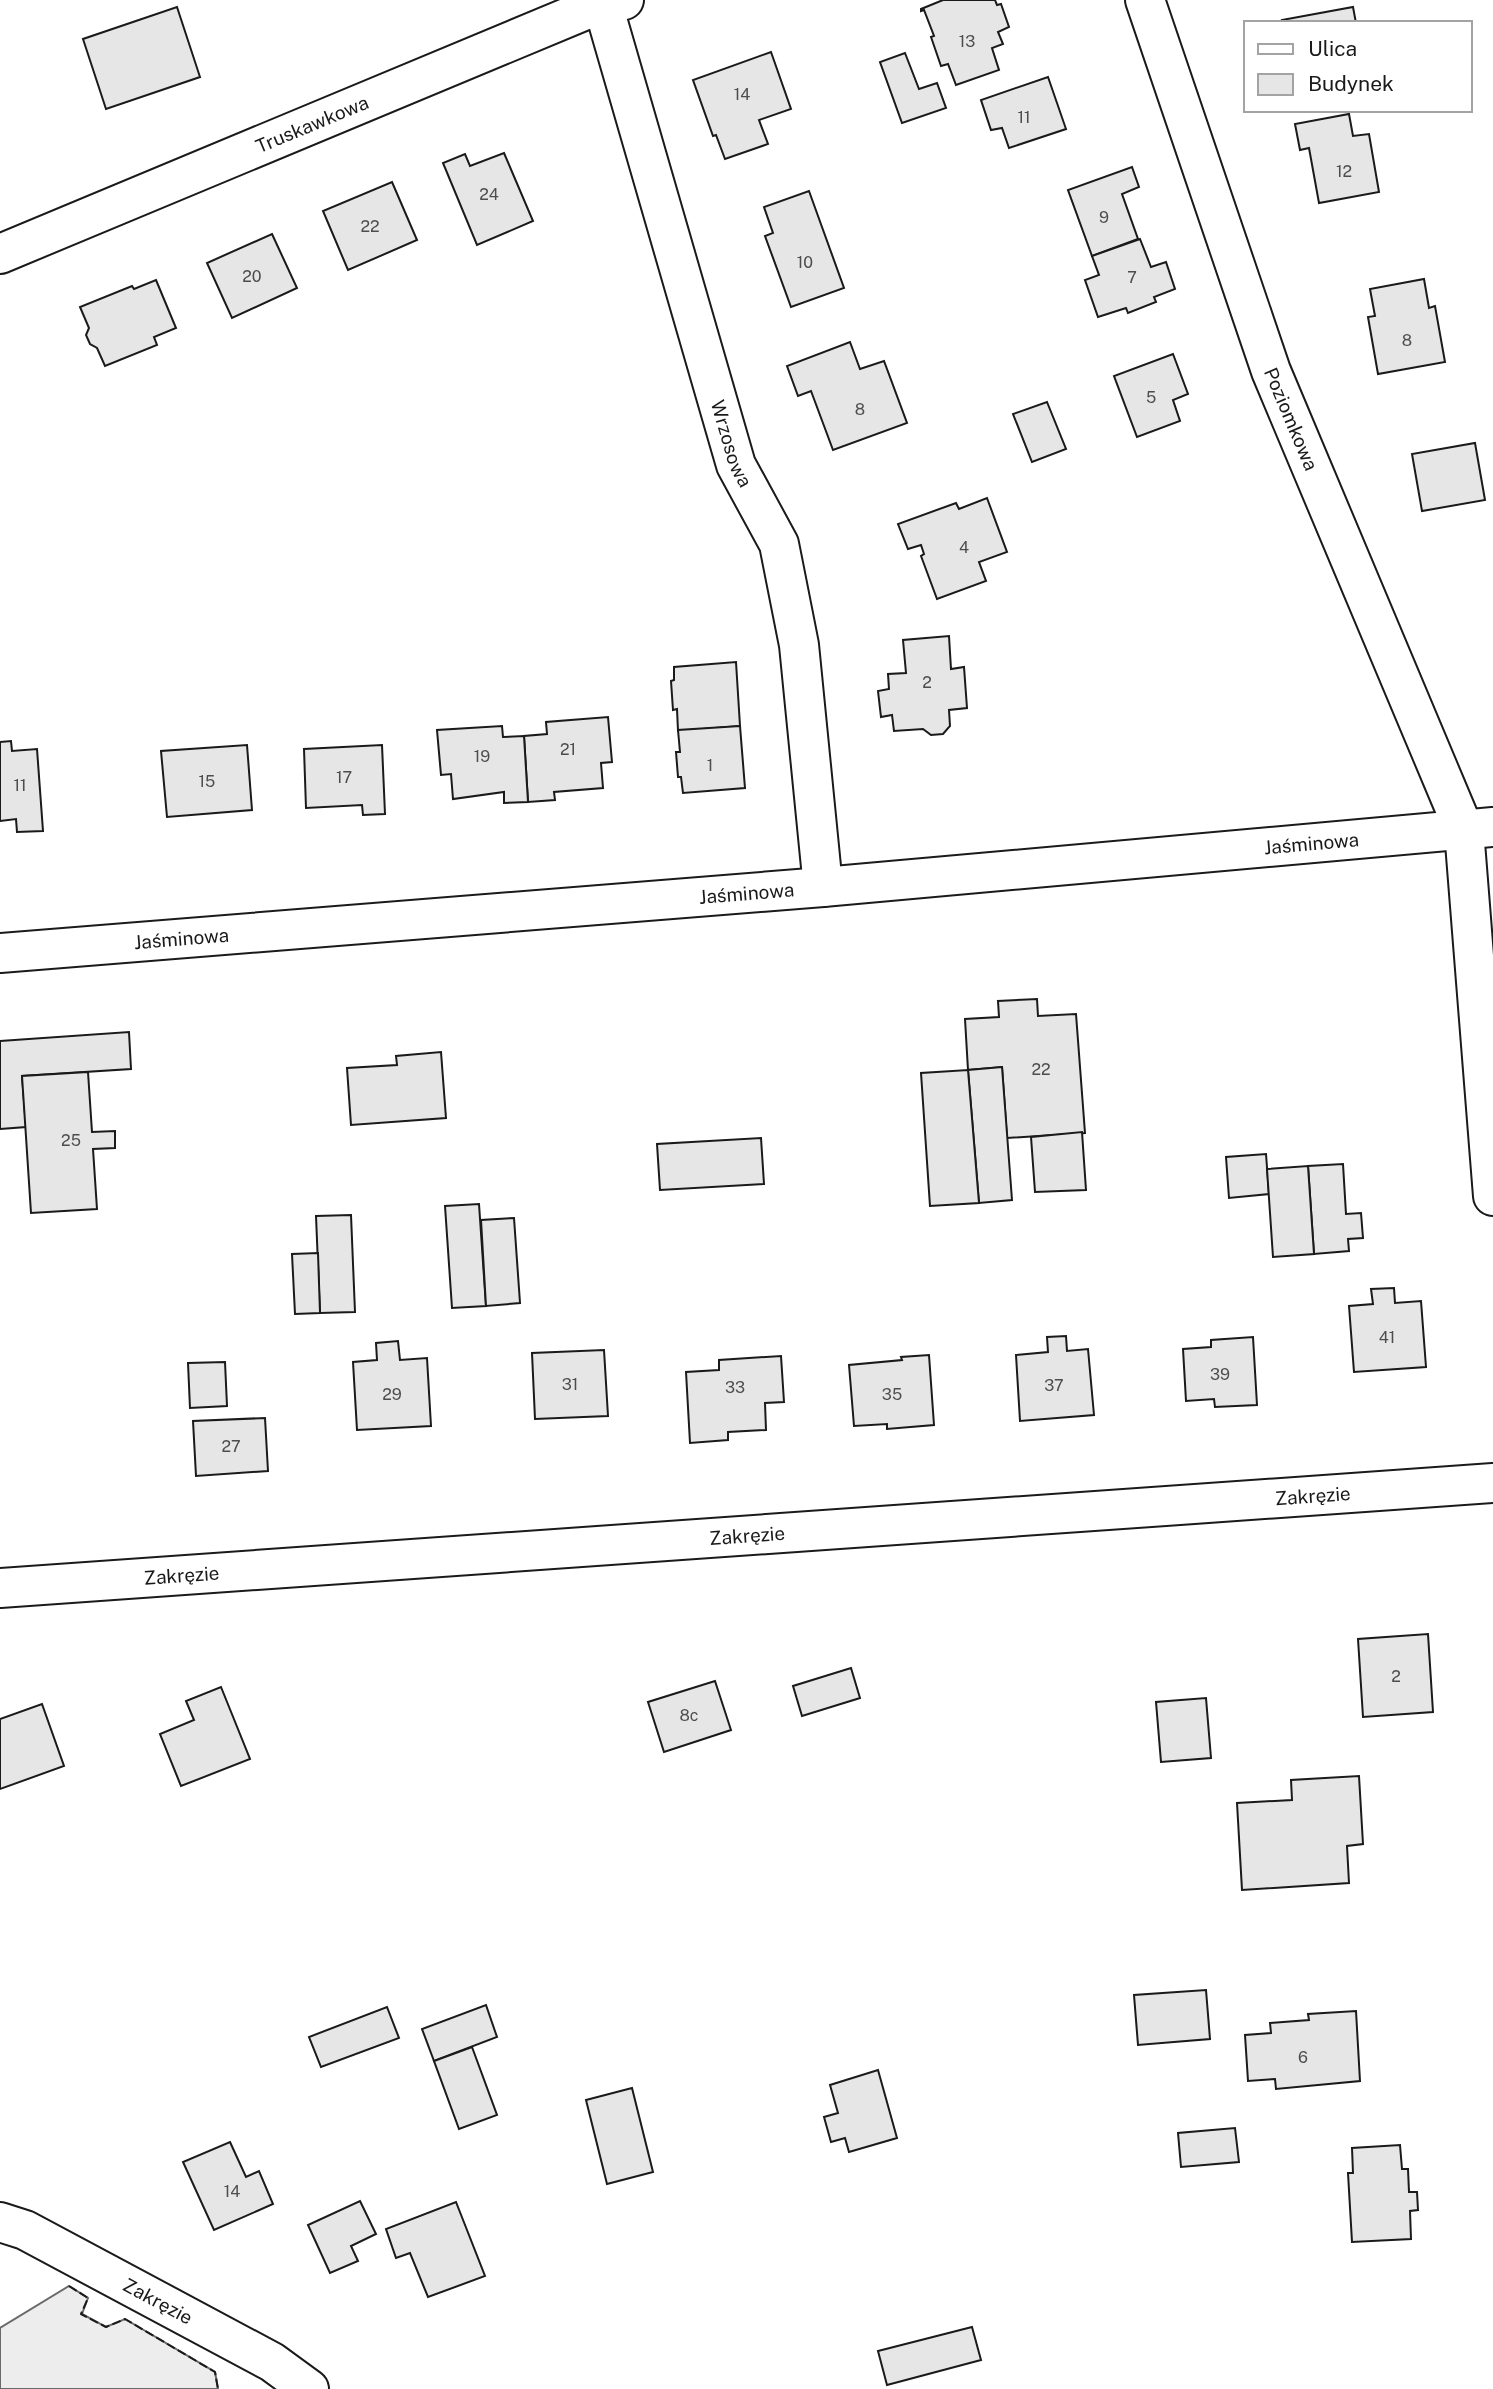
<svg xmlns="http://www.w3.org/2000/svg" width="1493" height="2389" viewBox="0 0 1493 2389" font-family="'Public Sans',sans-serif">
<style>
.built{fill:#ededed;stroke:#6a6a6a;stroke-width:2}
.building{fill:#e6e6e6;stroke:#1a1a1a;stroke-width:2}
.lines{fill:none;stroke-linecap:round;stroke-linejoin:round}
.minor-casing{stroke:#1a1a1a;stroke-width:42}
.tertiary-casing{stroke:#1a1a1a;stroke-width:42}
.minor{stroke:#fff;stroke-width:38}
.tertiary{stroke:#fff;stroke-width:38}
.fence{stroke:#1a1a1a;stroke-width:2;stroke-dasharray:9 3.5;stroke-linecap:butt}
.labels{text-anchor:middle;stroke-width:5;stroke-linejoin:round;paint-order:stroke}
.number-label{font-size:16px;fill:#4d4d4d}
.street-label{font-size:19px;fill:#1a1a1a;stroke:#fff}
</style>
<rect width="100%" height="100%" fill="#fff"/>
<path class="built" d="M69 2286 88 2298 82 2314 106 2327 125 2319 215 2372 218 2389H0V2328Z"/>
<g class="building">
<path d="M943 0H995L997 5 1001 4 1009 27 998 32 1003 44 992 48 999 70 956 85 948 64 941 66 931 37 934 36 924 10 921 11V9Z"/>
<path d="M177 7 200 77 106 109 83 39Z"/>
<path d="M1353 7 1356 23H1283L1282 20Z"/>
<path d="M771 52 791 109 759 120 768 144 725 159 716 135 713 136 693 80Z"/>
<path d="M905 53 919 89 937 83 946 108 902 123 880 62Z"/>
<path d="M1048 77 1066 129 1009 148 1002 128 991 130 981 100Z"/>
<path d="M1349 114 1353 136 1369 134 1379 192 1319 203 1309 148 1300 150 1295 124Z"/>
<path d="M504 153 533 221 477 245 443 163 465 154 470 166Z"/>
<path d="M1132 167 1139 187 1122 194 1138 239 1092 256 1068 190Z"/>
<path d="M392 182 417 240 348 270 323 211Z"/>
<path d="M809 191 844 288 791 307 765 236 773 233 764 207Z"/>
<path d="M272 234 297 288 232 318 207 263Z"/>
<path d="M1140 239 1151 267 1166 262 1175 289 1154 297 1156 302 1128 313 1126 308 1098 317 1085 280 1099 275 1092 256Z"/>
<path d="M1424 279 1429 308 1435 306 1445 362 1378 374 1368 317 1375 316 1370 289Z"/>
<path d="M156 280 176 328 154 337 157 345 105 366 97 348 90 344 86 335 89 328 80 307 132 286 134 289Z"/>
<path d="M850 342 860 369 884 361 907 423 833 450 811 391 798 396 787 366Z"/>
<path d="M1173 354 1188 394 1173 400 1180 421 1137 437 1114 376Z"/>
<path d="M1047 402 1066 449 1032 462 1013 414Z"/>
<path d="M1475 443 1485 500 1422 511 1412 454Z"/>
<path d="M987 498 1007 552 979 562 986 581 937 599 921 556 924 554 921 545 908 549 898 524 956 503 959 509Z"/>
<path d="M949 636 951 669 964 667 967 708 949 710 950 726 943 734 931 735 923 729 894 731 892 715 881 717 878 691 889 689 888 674 906 673 903 640Z"/>
<path d="M736 662 740 726 678 731 677 709 673 710 671 681 674 680V667Z"/>
<path d="M608 717 612 762 601 763 603 788 554 792 555 800 528 802 524 736 547 734 546 722Z"/>
<path d="M502 726 503 737 524 736 528 802 504 803V792L453 799 451 774 441 775 437 730Z"/>
<path d="M740 726 745 788 683 793 681 777H678L676 752H680L678 730Z"/>
<path d="M11 741 12 751 37 749 43 831 17 832 16 819 0 821V742Z"/>
<path d="M247 745 252 810 167 817 161 751Z"/>
<path d="M382 745 385 814 363 815 362 805 306 808 304 749Z"/>
<path d="M1037 999 1038 1016 1076 1014 1085 1133 1007 1138 1002 1067 968 1070 965 1019 999 1017 998 1001Z"/>
<path d="M129 1032 131 1069 22 1076 26 1127 0 1129V1041Z"/>
<path d="M441 1052 446 1118 351 1125 347 1068 397 1065 396 1056Z"/>
<path d="M1002 1067 1012 1200 979 1203 968 1070Z"/>
<path d="M968 1070 979 1203 930 1206 921 1073Z"/>
<path d="M88 1072 92 1132 115 1131V1148L93 1149 97 1209 31 1213 22 1076Z"/>
<path d="M1082 1132 1086 1190 1035 1192 1031 1137Z"/>
<path d="M761 1138 764 1184 660 1190 657 1144Z"/>
<path d="M1266 1154 1269 1194 1229 1198 1226 1157Z"/>
<path d="M1343 1164 1346 1214 1361 1213 1363 1238 1348 1239 1349 1251 1314 1254 1308 1166Z"/>
<path d="M1308 1166 1314 1254 1273 1257 1267 1169Z"/>
<path d="M479 1204 486 1306 452 1308 445 1206Z"/>
<path d="M351 1215 355 1312 320 1313 316 1216Z"/>
<path d="M514 1218 520 1303 486 1306 481 1220Z"/>
<path d="M318 1253 320 1313 295 1314 292 1254Z"/>
<path d="M1394 1288 1395 1303 1421 1301 1426 1367 1354 1372 1349 1306 1373 1304 1371 1289Z"/>
<path d="M1066 1336 1067 1351 1088 1349 1094 1415 1020 1421 1016 1355 1048 1352 1047 1337Z"/>
<path d="M1253 1337 1257 1405 1215 1407 1214 1399 1186 1401 1183 1349 1211 1347V1340Z"/>
<path d="M398 1341 400 1360 427 1358 431 1426 357 1430 353 1362 377 1360 376 1343Z"/>
<path d="M604 1350 608 1416 535 1419 532 1353Z"/>
<path d="M929 1355 934 1425 887 1429V1424L854 1426 849 1365 902 1360 901 1357Z"/>
<path d="M781 1356 784 1402 765 1403 766 1430 728 1432V1440L690 1443 686 1372 719 1370V1360Z"/>
<path d="M225 1362 227 1406 190 1408 188 1363Z"/>
<path d="M265 1418 268 1471 196 1476 193 1421Z"/>
<path d="M1428 1634 1433 1712 1363 1717 1358 1639Z"/>
<path d="M851 1668 860 1698 802 1716 793 1686Z"/>
<path d="M715 1681 731 1730 664 1752 648 1702Z"/>
<path d="M221 1687 250 1759 181 1786 160 1734 194 1720 186 1701Z"/>
<path d="M1206 1698 1211 1758 1161 1762 1156 1702Z"/>
<path d="M42 1704 64 1766 0 1789V1719Z"/>
<path d="M1359 1776 1363 1844 1347 1846 1349 1883 1242 1890 1237 1803 1292 1800 1291 1780Z"/>
<path d="M1206 1990 1210 2039 1138 2045 1134 1995Z"/>
<path d="M486 2005 497 2037 434 2061 422 2029Z"/>
<path d="M387 2007 399 2038 321 2067 309 2037Z"/>
<path d="M1356 2011 1360 2081 1276 2089 1275 2079 1248 2081 1245 2035 1271 2033 1270 2023 1309 2020 1308 2014Z"/>
<path d="M472 2047 497 2115 459 2129 434 2061Z"/>
<path d="M878 2070 897 2138 849 2152 845 2138 831 2142 824 2117 838 2113 830 2085Z"/>
<path d="M632 2088 653 2172 607 2184 586 2100Z"/>
<path d="M1235 2128 1239 2162 1181 2167 1178 2133Z"/>
<path d="M230 2142 246 2177 259 2171 273 2204 214 2230 183 2162Z"/>
<path d="M1400 2145 1402 2169H1408L1409 2192H1417L1418 2210 1410 2211 1411 2239 1352 2242 1348 2173H1353L1352 2148Z"/>
<path d="M360 2201 376 2234 351 2246 358 2261 330 2273 308 2225Z"/>
<path d="M456 2202 485 2276 428 2297 410 2253 396 2258 386 2229Z"/>
<path d="M972 2327 981 2360 887 2385 878 2351Z"/>
</g>
<g class="lines">
<g class="minor-casing">
<g id="minor">
<path id="s1" d="M1145 0 1271 371 1464 830 1493 1196"/>
<path id="s2" d="M603 5 736 465 779 544 799 645 823 887"/>
<path id="s3" d="M0 254 588 9 624 0"/>
<path id="s4" d="M0 953 823 887 1493 827"/>
<path id="s5" d="M0 2222 25 2230 272 2362 309 2389"/>
</g>
</g>
<g class="tertiary-casing">
<g id="tertiary">
<path id="s6" d="M0 1588 1493 1483"/>
</g>
</g>
<use href="#minor" class="minor"/>
<use href="#tertiary" class="tertiary"/>
<path class="fence" d="M69 2286 88 2298 81 2314 106 2327 125 2319 215 2372 218 2389"/>
</g>
<g class="labels">
<g class="number-label">
<text x="967" y="47">13</text>
<text x="742" y="100">14</text>
<text x="1024" y="123">11</text>
<text x="1344" y="177">12</text>
<text x="489" y="200">24</text>
<text x="1104" y="223">9</text>
<text x="370" y="232">22</text>
<text x="805" y="268">10</text>
<text x="252" y="282">20</text>
<text x="1132" y="283">7</text>
<text x="1407" y="346">8</text>
<text x="1151" y="403">5</text>
<text x="860" y="415">8</text>
<text x="964" y="553">4</text>
<text x="927" y="688">2</text>
<text x="568" y="755">21</text>
<text x="482" y="762">19</text>
<text x="710" y="771">1</text>
<text x="344" y="783">17</text>
<text x="207" y="787">15</text>
<text x="20" y="791">11</text>
<text x="1041" y="1075">22</text>
<text x="71" y="1146">25</text>
<text x="1387" y="1343">41</text>
<text x="1220" y="1380">39</text>
<text x="570" y="1390">31</text>
<text x="1054" y="1391">37</text>
<text x="735" y="1393">33</text>
<text x="392" y="1400">29</text>
<text x="892" y="1400">35</text>
<text x="231" y="1452">27</text>
<text x="1396" y="1682">2</text>
<text x="689" y="1721">8c</text>
<text x="1303" y="2063">6</text>
<text x="232" y="2197">14</text>
</g>
<g class="street-label">
<text dy="7" stroke="none"><textPath href="#s3" startOffset="338">Truskawkowa</textPath></text>
<text dy="7" stroke="none"><textPath href="#s1" startOffset="444">Poziomkowa</textPath></text>
<text dy="7" stroke="none"><textPath href="#s2" startOffset="457">Wrzosowa</textPath></text>
<text dy="7" stroke="none"><textPath href="#s4" startOffset="1316">Jaśminowa</textPath></text>
<text dy="7" stroke="none"><textPath href="#s4" startOffset="749">Jaśminowa</textPath></text>
<text dy="7" stroke="none"><textPath href="#s4" startOffset="182">Jaśminowa</textPath></text>
<text dy="7" stroke="none"><textPath href="#s6" startOffset="1316">Zakręzie</textPath></text>
<text dy="7" stroke="none"><textPath href="#s6" startOffset="749">Zakręzie</textPath></text>
<text dy="7" stroke="none"><textPath href="#s6" startOffset="182">Zakręzie</textPath></text>
<text dy="7" stroke="none"><textPath href="#s5" startOffset="177">Zakręzie</textPath></text>
</g>
</g>
<rect x="1244" y="21" width="228" height="91" fill="#ffffff" stroke="#a3a3a3" stroke-width="2"/>
<rect x="1258" y="44" width="35" height="10" fill="#ffffff" stroke="#a3a3a3" stroke-width="2"/>
<text x="1308" y="56" font-size="21" fill="#1a1a1a">Ulica</text>
<rect x="1258" y="74" width="35" height="21" fill="#e6e6e6" stroke="#a3a3a3" stroke-width="2"/>
<text x="1308" y="91" font-size="21" fill="#1a1a1a">Budynek</text>
</svg>
